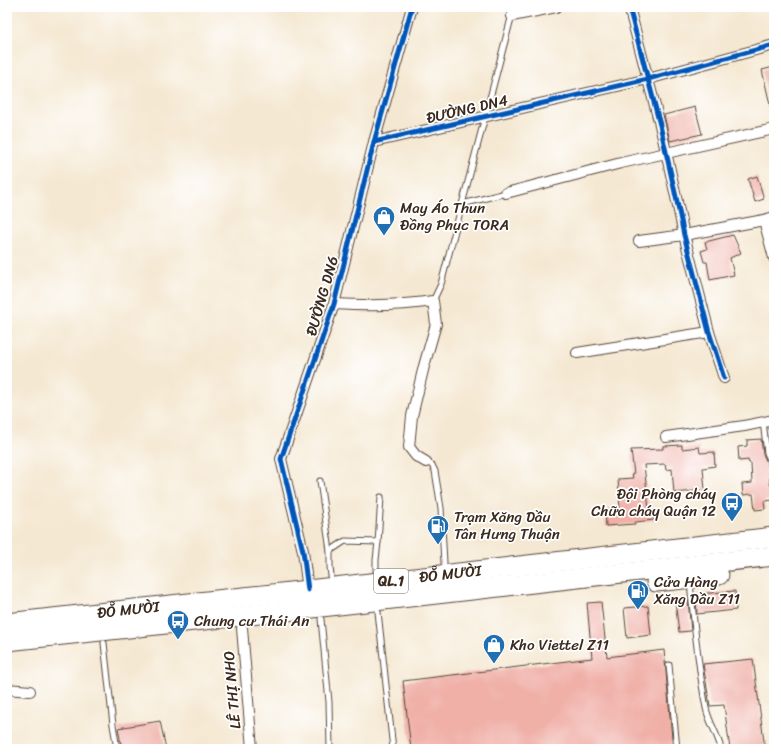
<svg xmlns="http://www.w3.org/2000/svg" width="781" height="756" viewBox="0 0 781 756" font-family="Sriracha,sans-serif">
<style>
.building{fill:#f0b0a8}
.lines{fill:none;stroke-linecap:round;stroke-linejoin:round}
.lane-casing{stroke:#574639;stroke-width:7}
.street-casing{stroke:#574639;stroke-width:12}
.highway-casing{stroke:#574639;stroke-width:21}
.lane{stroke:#fff;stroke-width:5}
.street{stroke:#fff;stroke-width:10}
.highway{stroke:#fff;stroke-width:19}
.cycleway-casing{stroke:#fff;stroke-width:8}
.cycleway{stroke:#0057b8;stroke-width:5}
.labels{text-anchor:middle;stroke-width:3.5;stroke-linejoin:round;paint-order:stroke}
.shield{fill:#fff;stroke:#766a62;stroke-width:1}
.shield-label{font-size:14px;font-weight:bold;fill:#3b2a1e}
.street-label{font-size:15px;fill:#3b2a1e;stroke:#fff}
.poi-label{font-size:15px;fill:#3b2a1e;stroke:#fff;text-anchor:start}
</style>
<rect width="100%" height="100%" fill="#fff"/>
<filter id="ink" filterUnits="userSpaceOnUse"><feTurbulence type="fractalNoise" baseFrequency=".025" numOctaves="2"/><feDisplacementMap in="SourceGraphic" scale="8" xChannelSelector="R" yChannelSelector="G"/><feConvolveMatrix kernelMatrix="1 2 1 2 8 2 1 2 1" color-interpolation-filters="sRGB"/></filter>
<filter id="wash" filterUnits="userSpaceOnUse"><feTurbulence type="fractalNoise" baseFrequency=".012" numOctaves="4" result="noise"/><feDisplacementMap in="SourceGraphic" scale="16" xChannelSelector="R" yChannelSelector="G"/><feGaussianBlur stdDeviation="0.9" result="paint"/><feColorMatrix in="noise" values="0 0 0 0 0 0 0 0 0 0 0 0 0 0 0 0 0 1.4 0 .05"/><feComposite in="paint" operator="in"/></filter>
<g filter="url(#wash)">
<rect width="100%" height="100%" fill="#f5e8d2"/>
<g id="blocks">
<g class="building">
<path d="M774 67V109H771L762 70Z"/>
<path d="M695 107 702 134 670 141 664 115Z"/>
<path d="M757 176 764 199 755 202 748 179Z"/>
<path d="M733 235 741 253 730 258 734 275 710 280 707 262H704L701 251 707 249 705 242Z"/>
<path d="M774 437V459L771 452 769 438Z"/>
<path d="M761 439 763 454 769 467 770 484 774 487V500L764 501 765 509 755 510 753 494 743 495 742 484 752 483 751 463H749L748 460 739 461 738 447 747 446V440Z"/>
<path d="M682 445V449L699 447 700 453 714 452 715 466 703 468 705 490 674 493 672 469 666 470 665 464 644 465 649 510H653L654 520 635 522V524L606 526 605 510 620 509 618 479 633 478 632 474H634L631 450 663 449V446Z"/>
<path d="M735 591 736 610 697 614 696 599H699L698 594Z"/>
<path d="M688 600 691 631 679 632 675 601Z"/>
<path d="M601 602 607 657 664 650 673 749H411L403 681 592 658 587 603Z"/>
<path d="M648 606 651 635 627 638 624 608Z"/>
<path d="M753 659 765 749H730L724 705 710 706 703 664Z"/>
<path d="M160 721 166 749H122L118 728Z"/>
</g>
</g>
</g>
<g filter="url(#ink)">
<use href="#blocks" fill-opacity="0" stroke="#574639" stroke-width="1"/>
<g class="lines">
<g class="lane-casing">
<g id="lane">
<path d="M462 204 506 193"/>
<path d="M433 301 441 284 514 7"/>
<path d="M763 422 767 453 773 466 774 483"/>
<path d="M426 462 432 465 435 471 441 508 444 563"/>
<path d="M320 481 330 551V567L331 576"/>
<path d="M378 542 381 497"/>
<path d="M330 551 345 541 378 542 376 560V571"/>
<path d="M690 582C694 624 698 667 706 708 709 723 718 734 721 749"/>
<path d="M378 612 393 749"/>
<path d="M321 619 329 702 330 749"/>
<path d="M104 643 113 725 117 749"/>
<path d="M669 665 677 749"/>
</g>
</g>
<g class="street-casing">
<g id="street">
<path d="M629 7 660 125 676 197 684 235 709 332 724 378"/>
<path d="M512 16 556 7"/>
<path d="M374 142 648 79 774 45"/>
<path d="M506 193 621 163 774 129"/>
<path d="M774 217 764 220 774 258"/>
<path d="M639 241 684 235 764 220"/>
<path d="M334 304C368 306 400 306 433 301L436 324 424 366 412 416 409 447 416 456 426 462"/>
<path d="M577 353 709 332"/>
<path d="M666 437 744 426 774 420"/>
<path d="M308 590 303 551 281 459 334 304 374 142 412 7"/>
<path d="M242 628 252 749"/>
<path d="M7 689 30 691"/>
</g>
</g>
<g class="highway-casing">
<g id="highway">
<path d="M656 582 719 575"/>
<path id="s1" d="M7 623 308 590 774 537"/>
<path d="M7 641 241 616 774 556"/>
</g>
</g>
<use href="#lane" class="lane"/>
<use href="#street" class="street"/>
<use href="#highway" class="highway"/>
<g class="cycleway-casing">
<g id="cycleway">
<path d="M629 7 660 125 676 197 684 235 709 332 724 378"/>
<path d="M374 142 648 79 774 45"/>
<path d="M308 590 303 551 281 459 334 304 374 142 412 7"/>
</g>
</g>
<use href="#cycleway" class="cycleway"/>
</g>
</g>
<defs>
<g id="shop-pin" transform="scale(1.15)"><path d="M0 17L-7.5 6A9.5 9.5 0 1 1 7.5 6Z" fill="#1f6fb2" stroke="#fff"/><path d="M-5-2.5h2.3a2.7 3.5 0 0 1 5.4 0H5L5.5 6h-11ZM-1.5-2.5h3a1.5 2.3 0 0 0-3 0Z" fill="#fff"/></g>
<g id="bus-pin" transform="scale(1.15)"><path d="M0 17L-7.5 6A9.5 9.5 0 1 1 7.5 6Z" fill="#1f6fb2" stroke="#fff"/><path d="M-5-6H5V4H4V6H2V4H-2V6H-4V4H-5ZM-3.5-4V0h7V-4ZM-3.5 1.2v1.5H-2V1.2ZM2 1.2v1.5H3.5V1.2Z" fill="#fff"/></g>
<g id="fuel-pin" transform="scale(1.15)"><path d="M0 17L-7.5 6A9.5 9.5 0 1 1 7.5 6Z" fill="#1f6fb2" stroke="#fff"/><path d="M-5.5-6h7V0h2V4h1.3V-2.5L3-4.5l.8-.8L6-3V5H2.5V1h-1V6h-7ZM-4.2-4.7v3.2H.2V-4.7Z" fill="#fff"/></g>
</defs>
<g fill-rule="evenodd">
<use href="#shop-pin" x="384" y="217"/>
<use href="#bus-pin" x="732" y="503"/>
<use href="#fuel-pin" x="438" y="526"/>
<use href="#fuel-pin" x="638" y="591"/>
<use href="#bus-pin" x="178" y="621"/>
<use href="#shop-pin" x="494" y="645"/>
</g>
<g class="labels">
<rect class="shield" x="374" y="569" width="34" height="24" rx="3"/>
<g class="shield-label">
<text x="391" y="586">QL.1</text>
</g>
<g class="street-label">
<text transform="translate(467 109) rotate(-13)" y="5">ĐƯỜNG DN4</text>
<text transform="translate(322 296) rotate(-74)" y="5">ĐƯỜNG DN6</text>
<text dy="5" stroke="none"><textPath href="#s1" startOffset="446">ĐỖ MƯỜI</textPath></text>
<text dy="5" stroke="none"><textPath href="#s1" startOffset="122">ĐỖ MƯỜI</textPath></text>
<text transform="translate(232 690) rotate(-95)" y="5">LÊ THỊ NHO</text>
</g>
<g class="poi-label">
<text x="400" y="213">May Áo Thun<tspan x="400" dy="17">Đồng Phục TORA</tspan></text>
<text x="716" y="499" text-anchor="end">Đội Phòng cháy<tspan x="716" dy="17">Chữa cháy Quận 12</tspan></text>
<text x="454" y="522">Trạm Xăng Dầu<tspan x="454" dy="17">Tân Hưng Thuận</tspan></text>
<text x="654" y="587">Cửa Hàng<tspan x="654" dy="17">Xăng Dầu Z11</tspan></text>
<text x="194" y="626">Chung cư Thái An</text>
<text x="510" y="650">Kho Viettel Z11</text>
</g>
</g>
<rect width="781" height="756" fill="none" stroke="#fff" stroke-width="24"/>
</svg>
